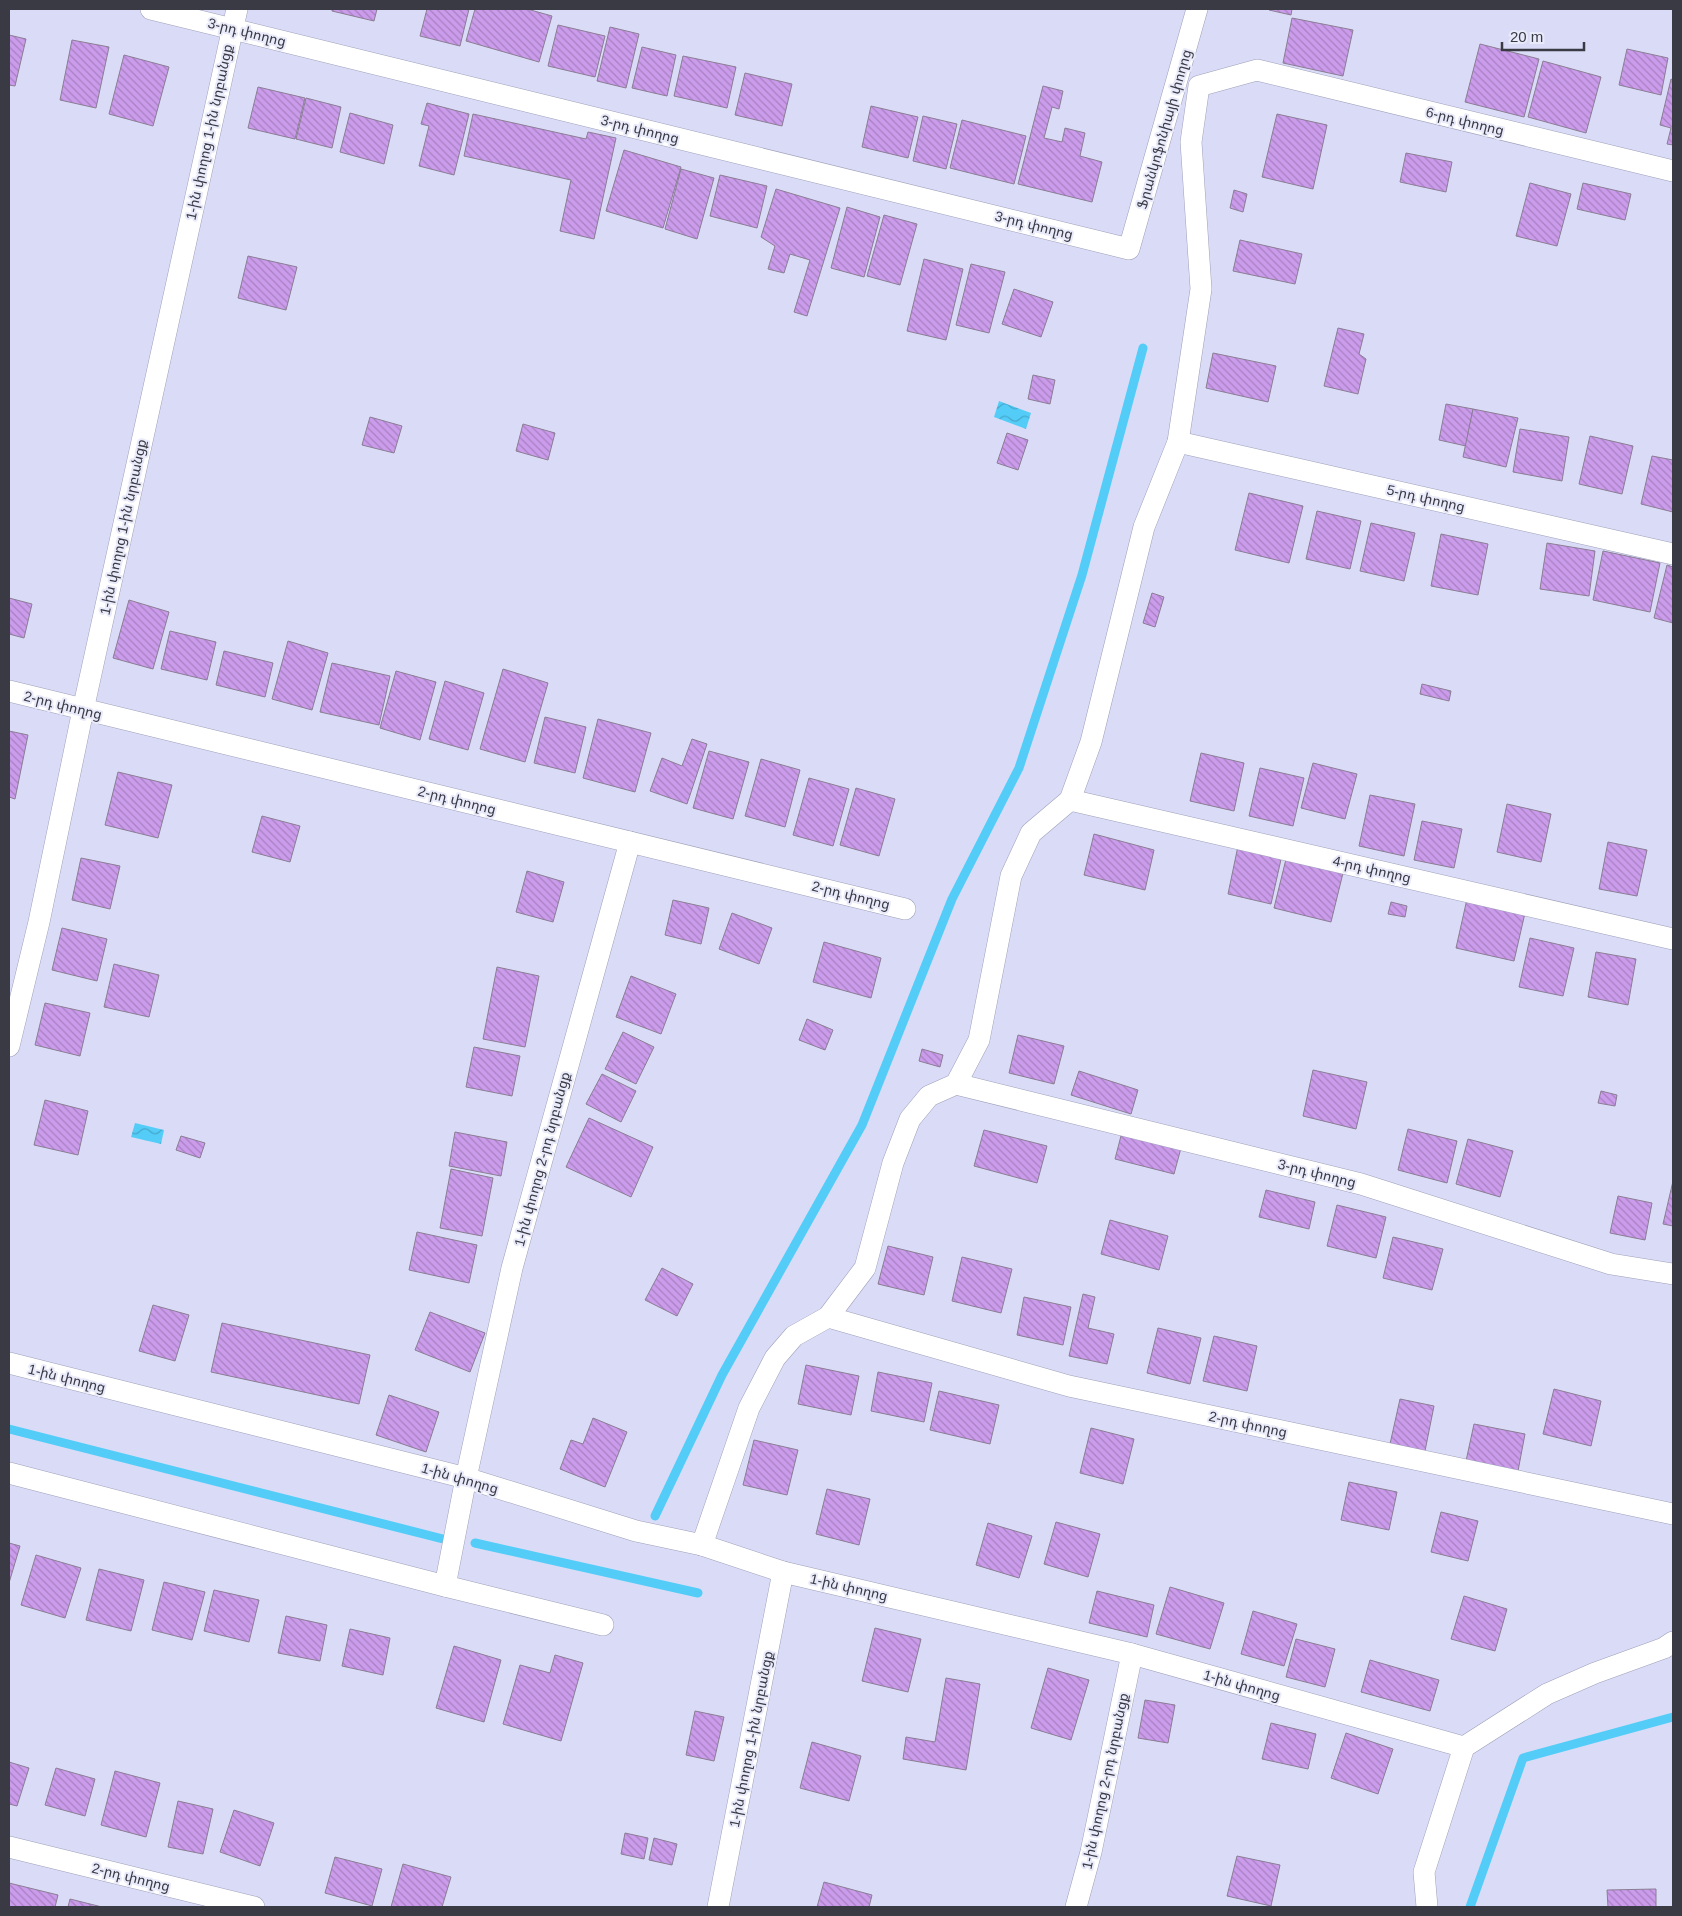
<svg xmlns="http://www.w3.org/2000/svg" width="1682" height="1916" viewBox="0 0 1682 1916" font-family="Arial,'Noto Sans Armenian',sans-serif">
<style>
.water{fill:url(#water-waves)}
.lines{fill:none;stroke-linecap:round;stroke-linejoin:round}
.stream{stroke:#53cdf8;stroke-width:9}
.building{fill:url(#building-back-hatch);stroke:#8a7d94}
.street-casing{stroke:#9ea0b9;stroke-width:22}
.street{stroke:#fff;stroke-width:21}
.labels{text-anchor:middle;stroke-width:4;stroke-linejoin:round;paint-order:stroke}
.street-label{font-size:14px;fill:#3a3a45;stroke:#e9eafa}
</style>
<defs>
<pattern id="water-waves" width="16" height="10" patternUnits="userSpaceOnUse" patternTransform="scale(1.25)"><rect width="16" height="10" fill="#53cdf8"/><path d="M0 5q4-4 8 0t8 0" fill="none" stroke="#46a7cb"/></pattern>
<pattern id="building-back-hatch" width="6" height="6" patternUnits="userSpaceOnUse" patternTransform="scale(1.25)"><rect width="6" height="6" fill="#cc9cec"/><path d="M-1 5l2 2M0 0l6 6M5-1l2 2" fill="none" stroke="#a780c1"/></pattern>
</defs>
<rect width="100%" height="100%" fill="#dadcf7"/>
<g class="water">
<path d="M999 401 1031 413 1026 429 994 417Z"/>
<path d="M135 1123 164 1130 161 1144 131 1137Z"/>
</g>
<g class="lines">
<g class="stream">
<path d="M9 1429 447 1540"/>
<path d="M655 1516 722 1375 862 1125 952 899 1019 768 1082 575 1143 348"/>
<path d="M475 1543 698 1593"/>
<path d="M1470 1907 1523 1758 1673 1717"/>
</g>
</g>
<g class="building">
<path d="M332 9H377L374 21 332 11Z"/>
<path d="M427 9H469L460 46 420 36Z"/>
<path d="M475 9H527L552 16 539 62 466 41Z"/>
<path d="M1270 9H1292L1291 15 1269 10Z"/>
<path d="M1292 18 1353 30 1343 76 1283 63Z"/>
<path d="M558 25 605 36 595 77 548 66Z"/>
<path d="M610 27 639 34 626 88 597 81Z"/>
<path d="M9 35 26 39 15 86 9 85Z"/>
<path d="M72 40 109 47 96 108 60 100Z"/>
<path d="M1480 44 1539 59 1524 117 1465 102Z"/>
<path d="M642 47 676 55 667 96 632 88Z"/>
<path d="M1627 49 1668 58 1661 95 1619 85Z"/>
<path d="M124 55 169 67 153 126 109 114Z"/>
<path d="M683 56 736 67 727 108 674 96Z"/>
<path d="M1543 61 1601 77 1586 133 1528 117Z"/>
<path d="M745 73 792 84 782 126 735 115Z"/>
<path d="M1671 79 1673 80V145L1667 144 1671 128 1660 125Z"/>
<path d="M1043 86 1063 91 1059 109 1052 107 1044 138 1062 142 1065 128 1085 133 1080 156 1102 162 1092 202 1018 184Z"/>
<path d="M258 87 305 98 295 139 248 128Z"/>
<path d="M306 98 341 107 332 148 296 139Z"/>
<path d="M427 103 469 114 454 175 419 166 429 126 421 124Z"/>
<path d="M871 106 918 117 908 158 862 147Z"/>
<path d="M350 113 393 125 384 164 340 152Z"/>
<path d="M473 114 586 139 588 132 616 138 594 239 560 231 571 180 464 156Z"/>
<path d="M1277 114 1327 125 1313 189 1262 177Z"/>
<path d="M923 116 957 124 946 169 913 161Z"/>
<path d="M962 120 1026 136 1014 184 950 168Z"/>
<path d="M624 150 681 167 663 228 606 211Z"/>
<path d="M1406 153 1452 162 1446 192 1400 182Z"/>
<path d="M681 169 714 178 697 239 665 229Z"/>
<path d="M720 175 767 186 757 228 710 216Z"/>
<path d="M1530 183 1571 194 1557 246 1516 236Z"/>
<path d="M1583 183 1631 194 1625 220 1577 209Z"/>
<path d="M776 189 840 208 807 316 794 312 810 260 790 254 784 273 768 269 775 246 761 237Z"/>
<path d="M1234 190 1247 194 1243 212 1230 208Z"/>
<path d="M847 207 880 217 864 277 831 268Z"/>
<path d="M884 215 917 224 900 285 867 276Z"/>
<path d="M1240 240 1302 254 1295 284 1233 271Z"/>
<path d="M248 256 297 267 286 310 238 298Z"/>
<path d="M924 259 963 269 946 340 907 331Z"/>
<path d="M971 264 1005 272 989 333 956 325Z"/>
<path d="M1014 289 1053 302 1041 337 1002 324Z"/>
<path d="M1338 328 1364 334 1359 354 1366 359 1358 394 1324 386Z"/>
<path d="M1213 353 1276 366 1268 402 1206 388Z"/>
<path d="M1033 375 1055 380 1050 404 1028 399Z"/>
<path d="M1446 404 1473 409 1466 446 1439 440Z"/>
<path d="M1473 409 1518 418 1506 467 1463 457Z"/>
<path d="M370 417 402 426 394 453 362 445Z"/>
<path d="M523 424 555 433 548 460 516 451Z"/>
<path d="M1520 429 1569 437 1562 481 1513 472Z"/>
<path d="M1007 433 1028 440 1018 470 997 463Z"/>
<path d="M1590 436 1633 446 1622 494 1579 484Z"/>
<path d="M1652 456 1673 460V512L1641 504Z"/>
<path d="M1249 493 1303 506 1289 563 1235 550Z"/>
<path d="M1317 511 1361 521 1350 569 1306 559Z"/>
<path d="M1371 523 1415 533 1404 581 1360 571Z"/>
<path d="M1441 534 1488 544 1478 595 1431 586Z"/>
<path d="M1547 543 1595 551 1589 596 1540 589Z"/>
<path d="M1603 551 1660 563 1650 612 1593 600Z"/>
<path d="M1667 565 1673 567V623L1654 618Z"/>
<path d="M1152 593 1164 597 1155 627 1143 623Z"/>
<path d="M9 598 32 604 24 638 9 634Z"/>
<path d="M129 600 169 612 153 669 113 658Z"/>
<path d="M170 631 216 642 207 680 161 669Z"/>
<path d="M288 641 328 653 312 710 272 699Z"/>
<path d="M224 651 273 663 265 697 216 685Z"/>
<path d="M332 663 390 676 379 725 320 712Z"/>
<path d="M503 669 548 683 525 762 480 749Z"/>
<path d="M396 671 436 682 420 740 380 728Z"/>
<path d="M445 681 484 693 468 750 429 739Z"/>
<path d="M1422 684 1451 691 1449 701 1420 694Z"/>
<path d="M545 717 586 727 575 773 534 763Z"/>
<path d="M598 719 651 733 635 792 583 778Z"/>
<path d="M9 731 28 735 15 799 9 797Z"/>
<path d="M692 739 707 744 687 804 650 791 662 758 682 766Z"/>
<path d="M709 751 749 762 733 819 693 808Z"/>
<path d="M1201 753 1244 763 1234 811 1190 801Z"/>
<path d="M761 759 800 770 785 827 745 816Z"/>
<path d="M1313 763 1357 774 1345 819 1301 808Z"/>
<path d="M1260 768 1304 778 1293 826 1249 816Z"/>
<path d="M118 772 172 785 158 838 105 825Z"/>
<path d="M809 778 849 789 833 846 793 835Z"/>
<path d="M856 788 895 799 879 856 840 845Z"/>
<path d="M1370 795 1415 804 1404 856 1359 846Z"/>
<path d="M1507 804 1551 814 1541 862 1497 852Z"/>
<path d="M262 816 300 826 290 862 252 852Z"/>
<path d="M1422 821 1462 829 1454 868 1414 860Z"/>
<path d="M1094 834 1154 850 1145 890 1084 875Z"/>
<path d="M1608 842 1647 850 1637 896 1599 889Z"/>
<path d="M1238 846 1282 855 1271 904 1228 894Z"/>
<path d="M81 858 120 866 110 909 72 900Z"/>
<path d="M1286 859 1343 873 1331 922 1274 908Z"/>
<path d="M527 871 564 882 553 922 516 912Z"/>
<path d="M1467 899 1525 913 1514 961 1456 948Z"/>
<path d="M673 900 709 908 701 944 665 935Z"/>
<path d="M1391 902 1407 906 1405 917 1388 914Z"/>
<path d="M732 913 772 928 759 964 719 949Z"/>
<path d="M62 928 107 939 97 981 52 970Z"/>
<path d="M1530 938 1574 948 1563 996 1519 987Z"/>
<path d="M824 942 881 958 871 998 813 982Z"/>
<path d="M1596 952 1636 959 1628 1005 1588 997Z"/>
<path d="M114 964 159 975 149 1017 104 1007Z"/>
<path d="M497 967 539 976 525 1047 483 1039Z"/>
<path d="M631 976 676 994 661 1034 616 1017Z"/>
<path d="M45 1003 90 1013 80 1056 35 1045Z"/>
<path d="M807 1019 833 1030 825 1050 799 1040Z"/>
<path d="M623 1032 654 1047 636 1084 605 1069Z"/>
<path d="M1018 1035 1064 1046 1054 1084 1009 1073Z"/>
<path d="M474 1047 520 1056 512 1096 466 1087Z"/>
<path d="M922 1049 943 1055 940 1067 919 1061Z"/>
<path d="M1313 1070 1367 1082 1356 1129 1303 1116Z"/>
<path d="M1079 1071 1138 1090 1131 1114 1071 1095Z"/>
<path d="M602 1074 636 1091 621 1122 586 1104Z"/>
<path d="M1601 1091 1617 1095 1615 1106 1598 1103Z"/>
<path d="M45 1100 88 1111 78 1155 34 1145Z"/>
<path d="M589 1118 653 1147 631 1197 566 1167Z"/>
<path d="M1408 1129 1457 1141 1447 1183 1398 1170Z"/>
<path d="M984 1130 1047 1146 1037 1183 974 1166Z"/>
<path d="M455 1132 507 1142 501 1176 449 1166Z"/>
<path d="M1122 1132 1181 1148 1174 1174 1115 1159Z"/>
<path d="M181 1136 205 1143 200 1158 176 1150Z"/>
<path d="M1468 1139 1513 1151 1500 1197 1456 1184Z"/>
<path d="M451 1169 493 1178 482 1236 440 1228Z"/>
<path d="M1673 1181V1226L1663 1224Z"/>
<path d="M1266 1190 1315 1202 1309 1229 1259 1217Z"/>
<path d="M1618 1196 1652 1203 1645 1240 1610 1233Z"/>
<path d="M1337 1205 1386 1217 1376 1258 1327 1246Z"/>
<path d="M1110 1220 1168 1236 1159 1270 1101 1254Z"/>
<path d="M417 1232 477 1245 469 1283 409 1270Z"/>
<path d="M1393 1237 1443 1249 1432 1290 1383 1278Z"/>
<path d="M888 1246 933 1257 924 1295 878 1284Z"/>
<path d="M962 1257 1012 1269 1001 1313 952 1301Z"/>
<path d="M662 1268 693 1284 677 1316 645 1300Z"/>
<path d="M1083 1294 1095 1297 1088 1328 1114 1334 1107 1364 1069 1356Z"/>
<path d="M1024 1297 1071 1307 1063 1345 1017 1335Z"/>
<path d="M153 1305 189 1315 175 1361 139 1351Z"/>
<path d="M430 1312 485 1333 470 1372 415 1350Z"/>
<path d="M222 1323 370 1355 359 1404 211 1372Z"/>
<path d="M1158 1328 1201 1338 1190 1384 1147 1373Z"/>
<path d="M1214 1336 1257 1346 1247 1391 1203 1381Z"/>
<path d="M806 1365 859 1376 851 1415 798 1404Z"/>
<path d="M878 1372 932 1383 924 1422 871 1411Z"/>
<path d="M1554 1389 1601 1401 1591 1446 1543 1434Z"/>
<path d="M939 1391 999 1405 990 1444 930 1430Z"/>
<path d="M389 1395 439 1412 426 1452 376 1435Z"/>
<path d="M1400 1399 1434 1406 1425 1451 1390 1444Z"/>
<path d="M593 1418 627 1432 605 1487 560 1469 571 1440 583 1444Z"/>
<path d="M1474 1424 1525 1434 1518 1471 1466 1461Z"/>
<path d="M1091 1428 1134 1439 1123 1484 1080 1473Z"/>
<path d="M754 1440 798 1450 787 1495 743 1485Z"/>
<path d="M1349 1482 1397 1492 1389 1530 1341 1520Z"/>
<path d="M827 1489 870 1499 859 1545 816 1534Z"/>
<path d="M1441 1512 1478 1521 1468 1561 1431 1552Z"/>
<path d="M1056 1522 1100 1534 1088 1577 1044 1564Z"/>
<path d="M988 1523 1032 1536 1019 1578 976 1565Z"/>
<path d="M9 1543 20 1546 9 1583Z"/>
<path d="M36 1555 81 1568 65 1618 21 1605Z"/>
<path d="M99 1569 144 1580 131 1631 86 1620Z"/>
<path d="M164 1582 205 1592 192 1640 152 1630Z"/>
<path d="M1170 1587 1224 1603 1210 1649 1156 1634Z"/>
<path d="M214 1590 259 1600 249 1642 204 1631Z"/>
<path d="M1097 1591 1154 1605 1147 1637 1089 1623Z"/>
<path d="M1464 1596 1507 1609 1495 1651 1451 1639Z"/>
<path d="M1253 1611 1297 1624 1284 1666 1241 1654Z"/>
<path d="M286 1616 327 1625 320 1661 278 1653Z"/>
<path d="M875 1628 921 1639 908 1692 862 1681Z"/>
<path d="M350 1629 390 1638 383 1675 342 1666Z"/>
<path d="M1296 1639 1335 1649 1325 1687 1286 1677Z"/>
<path d="M454 1646 501 1660 484 1722 436 1708Z"/>
<path d="M555 1655 583 1663 561 1741 503 1724 520 1665 550 1673Z"/>
<path d="M1370 1660 1439 1680 1430 1711 1361 1692Z"/>
<path d="M1048 1668 1089 1680 1071 1740 1031 1728Z"/>
<path d="M946 1678 980 1684 966 1770 903 1759 906 1737 935 1742Z"/>
<path d="M1145 1700 1175 1705 1168 1743 1138 1738Z"/>
<path d="M695 1711 724 1717 714 1761 686 1755Z"/>
<path d="M1271 1723 1316 1734 1308 1769 1262 1759Z"/>
<path d="M1346 1733 1393 1749 1378 1794 1331 1778Z"/>
<path d="M812 1742 861 1756 849 1801 800 1788Z"/>
<path d="M9 1762 29 1768 17 1806 9 1804Z"/>
<path d="M56 1768 95 1779 85 1816 45 1805Z"/>
<path d="M115 1771 160 1783 146 1837 101 1825Z"/>
<path d="M178 1801 213 1809 203 1854 168 1847Z"/>
<path d="M234 1810 274 1823 260 1866 220 1852Z"/>
<path d="M625 1833 648 1838 644 1859 621 1854Z"/>
<path d="M654 1838 677 1844 672 1865 649 1860Z"/>
<path d="M1237 1856 1280 1865 1271 1906 1227 1896Z"/>
<path d="M335 1857 382 1869 372 1906 325 1893Z"/>
<path d="M403 1864 451 1877 442 1907H391Z"/>
<path d="M824 1882 872 1895 869 1907H817Z"/>
<path d="M9 1883 58 1895 55 1907H9Z"/>
<path d="M1656 1889V1907H1608L1607 1890Z"/>
<path d="M70 1899 102 1907H68Z"/>
</g>
<g class="lines">
<g class="street-casing">
<g id="street">
<path d="M151 9 1129 249 1197 9"/>
<path d="M1178 442 1673 554"/>
<path d="M9 691 905 909"/>
<path d="M1070 800 1673 939"/>
<path d="M9 1046 39 922 83 710 237 9"/>
<path d="M956 1084 1361 1184 1611 1264 1673 1274"/>
<path d="M828 1317 1069 1386 1673 1514"/>
<path d="M9 1363 466 1478 636 1531 702 1545 783 1572 1132 1654 1464 1747 1547 1694 1595 1673 1664 1648 1673 1642"/>
<path d="M9 1473 445 1586 603 1625"/>
<path d="M702 1545 749 1408 775 1358 794 1336 828 1317 865 1268 893 1163 910 1119 929 1096 956 1084 979 1040 1011 876 1031 833 1070 800 1091 742 1144 527 1178 442 1201 289 1191 142 1199 86 1257 70 1673 171"/>
<path d="M445 1586 466 1478 512 1268 630 842"/>
<path d="M9 1847 254 1907"/>
<path d="M718 1907 783 1572"/>
<path d="M1076 1907 1091 1852 1132 1654"/>
<path d="M1427 1907 1424 1872 1464 1747"/>
</g>
</g>
<use href="#street" class="street"/>
</g>
<g class="labels">
<g class="street-label">
<text transform="translate(247 32) rotate(14)" y="5">3-րդ փողոց</text>
<text transform="translate(1465 121) rotate(14)" y="5">6-րդ փողոց</text>
<text transform="translate(640 129) rotate(14)" y="5">3-րդ փողոց</text>
<text transform="translate(1164 129) rotate(-74)" y="5">Ֆրանկոֆոնիայի փողոց</text>
<text transform="translate(209 132) rotate(-78)" y="5">1-ին փողոց 1-ին նրբանցք</text>
<text transform="translate(1034 225) rotate(14)" y="5">3-րդ փողոց</text>
<text transform="translate(1426 498) rotate(13)" y="5">5-րդ փողոց</text>
<text transform="translate(123 527) rotate(-78)" y="5">1-ին փողոց 1-ին նրբանցք</text>
<text transform="translate(63 705) rotate(14)" y="5">2-րդ փողոց</text>
<text transform="translate(457 800) rotate(14)" y="5">2-րդ փողոց</text>
<text transform="translate(1372 869) rotate(13)" y="5">4-րդ փողոց</text>
<text transform="translate(851 895) rotate(14)" y="5">2-րդ փողոց</text>
<text transform="translate(542 1159) rotate(-75)" y="5">1-ին փողոց 2-րդ նրբանցք</text>
<text transform="translate(1317 1173) rotate(14)" y="5">3-րդ փողոց</text>
<text transform="translate(67 1378) rotate(14)" y="5">1-ին փողոց</text>
<text transform="translate(1248 1424) rotate(12)" y="5">2-րդ փողոց</text>
<text transform="translate(460 1478) rotate(16)" y="5">1-ին փողոց</text>
<text transform="translate(849 1587) rotate(13)" y="5">1-ին փողոց</text>
<text transform="translate(1242 1685) rotate(16)" y="5">1-ին փողոց</text>
<text transform="translate(751 1739) rotate(-79)" y="5">1-ին փողոց 1-ին նրբանցք</text>
<text transform="translate(1105 1781) rotate(-78)" y="5">1-ին փողոց 2-րդ նրբանցք</text>
<text transform="translate(131 1877) rotate(14)" y="5">2-րդ փողոց</text>
</g>
</g>
<rect width="1682" height="1916" fill="none" stroke="#3a3a45" stroke-width="20"/>
<path d="M1502 42v8h82v-8" fill="none" stroke="#3a3a45" stroke-width="2.5"/>
<text x="1510" y="42" font-size="15" fill="#3a3a45" stroke="#e9eafa" stroke-width="4" paint-order="stroke">20 m</text>
</svg>
